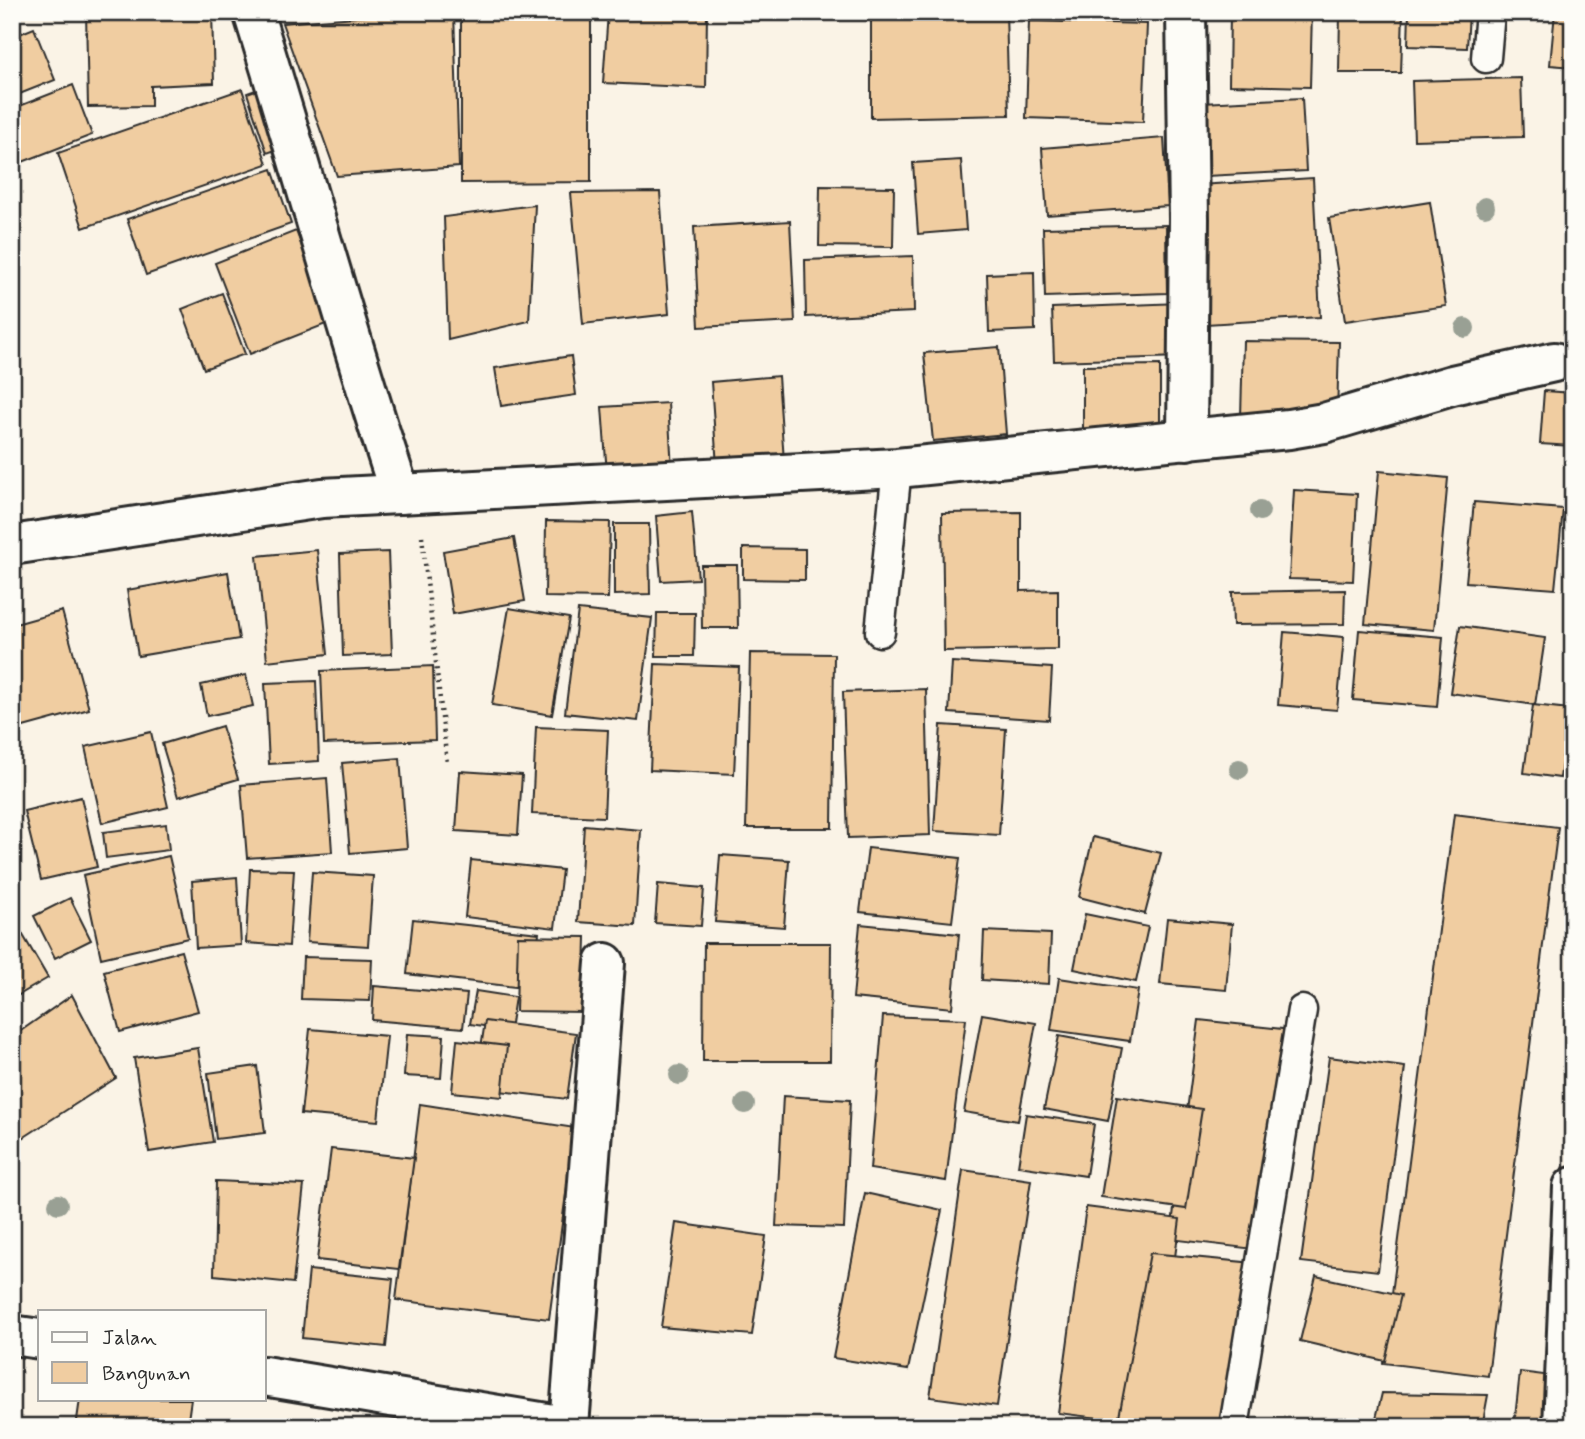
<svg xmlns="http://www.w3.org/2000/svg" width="1585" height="1439" viewBox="0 0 1585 1439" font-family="Mynerve,sans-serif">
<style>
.building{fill:#f0cda1;stroke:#2b2b2b;stroke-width:2}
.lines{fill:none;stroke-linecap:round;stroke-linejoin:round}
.lane-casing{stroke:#2b2b2b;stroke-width:33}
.street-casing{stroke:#2b2b2b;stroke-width:44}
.secondary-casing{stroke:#2b2b2b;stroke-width:44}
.path{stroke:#2b2b2b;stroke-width:4.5;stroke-dasharray:2 5;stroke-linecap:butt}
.lane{stroke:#fdfcf7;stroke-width:28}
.street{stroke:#fdfcf7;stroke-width:38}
.secondary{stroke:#fdfcf7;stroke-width:38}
.tree{fill:#99a094}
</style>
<rect width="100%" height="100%" fill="#faf3e6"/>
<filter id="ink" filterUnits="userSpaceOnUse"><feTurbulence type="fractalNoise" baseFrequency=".0143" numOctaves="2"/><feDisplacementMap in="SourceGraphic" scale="14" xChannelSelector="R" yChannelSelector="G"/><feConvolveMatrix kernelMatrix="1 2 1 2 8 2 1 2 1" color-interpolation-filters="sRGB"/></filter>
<g filter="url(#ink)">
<g class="building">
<path d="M86 12H212L214 83 151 86V106L88 107Z"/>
<path d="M418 12H454L459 167 337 176 282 23Z"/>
<path d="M461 12H591V182L461 183Z"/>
<path d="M608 12H707L706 88 603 83Z"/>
<path d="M871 12H1006L1009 115 871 118Z"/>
<path d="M1230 12H1312L1310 87 1229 85Z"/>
<path d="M1340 12H1403L1401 73H1339Z"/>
<path d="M1409 12H1469L1467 48 1408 46Z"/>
<path d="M1555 12H1573V67L1550 65Z"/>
<path d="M1029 21 1147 24 1143 122 1026 118Z"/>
<path d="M34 28 55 80 12 97V37Z"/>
<path d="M1521 78 1523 137 1414 140 1412 81Z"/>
<path d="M73 85 92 135 12 166V109Z"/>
<path d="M270 85 290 145 267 153 247 93Z"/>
<path d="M242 89 267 164 83 228 58 153Z"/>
<path d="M1302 98 1306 171 1206 176 1202 103Z"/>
<path d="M1164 138 1168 206 1047 215 1042 148Z"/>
<path d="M961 160 966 230 918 234 913 163Z"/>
<path d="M272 169 291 224 146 275 127 219Z"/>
<path d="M1313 178 1320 317 1206 324 1199 185Z"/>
<path d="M820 186 894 187 893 247 819 246Z"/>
<path d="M660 192 669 314 583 324 571 193Z"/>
<path d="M1430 202 1446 306 1345 321 1329 218Z"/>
<path d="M535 205 529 321 448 340 444 217Z"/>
<path d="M790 221 795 322 699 327 694 227Z"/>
<path d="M1166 225 1167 293 1045 297 1043 228Z"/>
<path d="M296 231 331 322 250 354 215 263Z"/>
<path d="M913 256 914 312 806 317 805 260Z"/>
<path d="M1034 272 1035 330 989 332 987 274Z"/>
<path d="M222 293 245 354 204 369 182 309Z"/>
<path d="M1180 303 1182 357 1054 361 1052 308Z"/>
<path d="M1243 341 1339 342 1337 417H1241Z"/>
<path d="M999 347 1006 434 933 441 924 353Z"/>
<path d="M571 356 576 395 501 406 495 368Z"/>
<path d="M1160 365V431L1083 432V366Z"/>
<path d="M778 376 784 461 717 466 711 382Z"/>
<path d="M1544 391 1573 393V446L1540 444Z"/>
<path d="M668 403 672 469 607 474 602 407Z"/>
<path d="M1379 471 1448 478 1434 630 1365 624Z"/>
<path d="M1294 490 1357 494 1353 581 1289 579Z"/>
<path d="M1474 502 1563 509 1555 589 1466 582Z"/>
<path d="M692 512 698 579 661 581 656 516Z"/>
<path d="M1021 512V591L1058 590V649L944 651 942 513Z"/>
<path d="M546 521 610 522 608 598 545 597Z"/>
<path d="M614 524H649L650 594 614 595Z"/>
<path d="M514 538 525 601 453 614 443 551Z"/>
<path d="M743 548 805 549V580L743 579Z"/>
<path d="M317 550 328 654 267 661 257 556Z"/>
<path d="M388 552 392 654 343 656 340 554Z"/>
<path d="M701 565H737L738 628H702Z"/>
<path d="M228 572 239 639 138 656 127 590Z"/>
<path d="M1345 590 1344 624 1233 625 1232 592Z"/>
<path d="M509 608 569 618 552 715 492 705Z"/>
<path d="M578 610 652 618 638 721 565 713Z"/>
<path d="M62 611 89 709 16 729 12 715V625Z"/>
<path d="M657 613H695L694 656H656Z"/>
<path d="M1460 626 1545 638 1535 705 1450 693Z"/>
<path d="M1359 630 1443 637 1437 707 1353 700Z"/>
<path d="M1284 632 1344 637 1337 710 1278 705Z"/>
<path d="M750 653 834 654 832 828H746Z"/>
<path d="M952 662 1052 668 1049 720 949 713Z"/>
<path d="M655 664 739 667 734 774 650 770Z"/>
<path d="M433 666 435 740 324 744 321 671Z"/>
<path d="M246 675 253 706 207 716 201 685Z"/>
<path d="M316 681 319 761 269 764 265 683Z"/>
<path d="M926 689 930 835 848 838 843 692Z"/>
<path d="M1533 705 1569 709 1560 778 1524 773Z"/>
<path d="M941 725 1006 729 999 835 934 831Z"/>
<path d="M222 726 238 779 178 797 162 744Z"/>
<path d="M536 727 608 730 604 817 532 814Z"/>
<path d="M151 732 168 807 102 823 85 747Z"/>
<path d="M400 758 407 848 350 853 342 763Z"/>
<path d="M460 771 522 775 518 835 456 831Z"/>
<path d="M327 778 332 852 247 858 241 785Z"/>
<path d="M81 797 97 867 41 880 24 811Z"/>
<path d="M1454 814 1558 827 1488 1376 1383 1363Z"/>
<path d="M166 824 169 850 106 858 103 832Z"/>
<path d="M12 825 21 850 12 854Z"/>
<path d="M584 825 641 830 635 926 578 922Z"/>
<path d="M1093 837 1161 853 1145 914 1079 897Z"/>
<path d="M868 848 960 858 952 922 860 912Z"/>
<path d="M720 855 789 860 784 927 715 922Z"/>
<path d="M169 856 188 938 101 958 83 875Z"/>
<path d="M471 860 562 870 555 928 465 917Z"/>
<path d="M250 869 294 870 289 946 246 943Z"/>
<path d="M312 872 373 876 368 946 307 942Z"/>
<path d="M237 877 241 945 196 948 192 881Z"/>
<path d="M658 884 704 888 701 926 655 923Z"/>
<path d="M70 898 91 940 55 958 34 916Z"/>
<path d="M1085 914 1148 927 1136 982 1074 969Z"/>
<path d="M1167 918 1232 924 1226 990 1160 984Z"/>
<path d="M413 919 539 933 532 989 407 974Z"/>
<path d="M860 924 959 934 952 1008 853 998Z"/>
<path d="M20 930 48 978 12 999V935Z"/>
<path d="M984 931 1051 934 1049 984 982 980Z"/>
<path d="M518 936 586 937 584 1012 516 1011Z"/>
<path d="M704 943H831L830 1061H703Z"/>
<path d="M181 951 198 1011 120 1032 104 971Z"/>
<path d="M303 957 372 959 370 1001 301 999Z"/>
<path d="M1059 978 1138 990 1130 1041 1051 1030Z"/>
<path d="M374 986 467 994 463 1028 372 1020Z"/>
<path d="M476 991 515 997 510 1030 470 1024Z"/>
<path d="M72 995 116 1078 12 1145V1037Z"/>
<path d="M982 1014 1036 1023 1018 1121 964 1112Z"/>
<path d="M883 1016 966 1019 946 1181 870 1169Z"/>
<path d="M1199 1020 1291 1030 1262 1250 1170 1239Z"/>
<path d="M485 1021 576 1033 567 1099 475 1088Z"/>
<path d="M310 1029 387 1036 378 1121 301 1114Z"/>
<path d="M407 1034 444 1036 441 1078 404 1076Z"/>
<path d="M1059 1036 1122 1048 1108 1121 1044 1109Z"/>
<path d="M457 1040 507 1046 502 1097 452 1092Z"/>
<path d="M198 1048 213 1142 149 1152 134 1058Z"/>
<path d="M1329 1057 1405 1067 1378 1271 1301 1262Z"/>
<path d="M257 1066 265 1133 216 1139 208 1073Z"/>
<path d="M783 1096 850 1100 844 1228 776 1226Z"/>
<path d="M1117 1096 1202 1109 1186 1209 1101 1197Z"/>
<path d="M420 1104 575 1128 549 1319 396 1300Z"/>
<path d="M1026 1114 1094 1124 1086 1176 1018 1166Z"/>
<path d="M331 1149 414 1158 399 1269 317 1260Z"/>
<path d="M963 1170 1031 1180 997 1406 930 1397Z"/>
<path d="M216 1181 304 1185 293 1283 214 1275Z"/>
<path d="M865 1193 942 1210 908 1370 833 1358Z"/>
<path d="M1086 1207 1180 1219 1153 1425 1058 1413Z"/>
<path d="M676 1223 766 1236 752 1335 661 1327Z"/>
<path d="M1150 1253 1254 1263 1218 1427H1117Z"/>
<path d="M309 1270 393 1279 386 1347 302 1338Z"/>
<path d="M1316 1276 1401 1295 1385 1361 1300 1341Z"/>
<path d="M1520 1372 1552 1376 1546 1427H1514Z"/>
<path d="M1382 1393 1488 1395 1482 1427H1374Z"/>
<path d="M80 1399H191L187 1427H76Z"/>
</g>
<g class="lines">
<g class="lane-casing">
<g id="lane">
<path d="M1486 58 1490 12"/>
<path d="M880 632 897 468"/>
<path d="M1234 1427 1302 1010"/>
</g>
</g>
<g class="street-casing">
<g id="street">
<path d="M253 12C303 172 347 334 400 494"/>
<path d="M1186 12 1189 219 1187 440"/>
<path d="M12 545 322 498 897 468 1289 429 1324 423 1452 385 1554 362"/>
<path d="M569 1426 605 963"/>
<path d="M1563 1427 1573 1187"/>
</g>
</g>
<g class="secondary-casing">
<g id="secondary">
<path d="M12 1335 40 1339"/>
<path d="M264 1376 571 1427"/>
</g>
</g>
<path class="path" d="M422 536 447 763"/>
<use href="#lane" class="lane"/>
<use href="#street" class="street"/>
<use href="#secondary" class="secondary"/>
</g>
<g class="tree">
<circle cx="1485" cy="207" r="10"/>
<circle cx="1465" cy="328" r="10"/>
<circle cx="1260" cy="511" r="10"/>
<circle cx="1239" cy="769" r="10"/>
<circle cx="679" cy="1075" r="10"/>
<circle cx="745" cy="1104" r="10"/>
<circle cx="58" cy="1204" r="10"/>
</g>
</g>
<rect width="1585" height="1439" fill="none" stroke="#fdfcf7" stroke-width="42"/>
<rect x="21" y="21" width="1543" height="1397" fill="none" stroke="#2b2b2b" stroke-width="2.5" filter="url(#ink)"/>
<rect x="38" y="1310" width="228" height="91" fill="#fdfcf7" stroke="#a9a8a5" stroke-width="2"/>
<rect x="52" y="1332" width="35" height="10" fill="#fdfcf7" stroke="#a9a8a5" stroke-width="2"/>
<text x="102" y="1344" font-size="21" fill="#2b2b2b">Jalan</text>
<rect x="52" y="1362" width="35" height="21" fill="#f0cda1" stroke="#a9a8a5" stroke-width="2"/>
<text x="102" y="1380" font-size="21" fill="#2b2b2b">Bangunan</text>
</svg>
